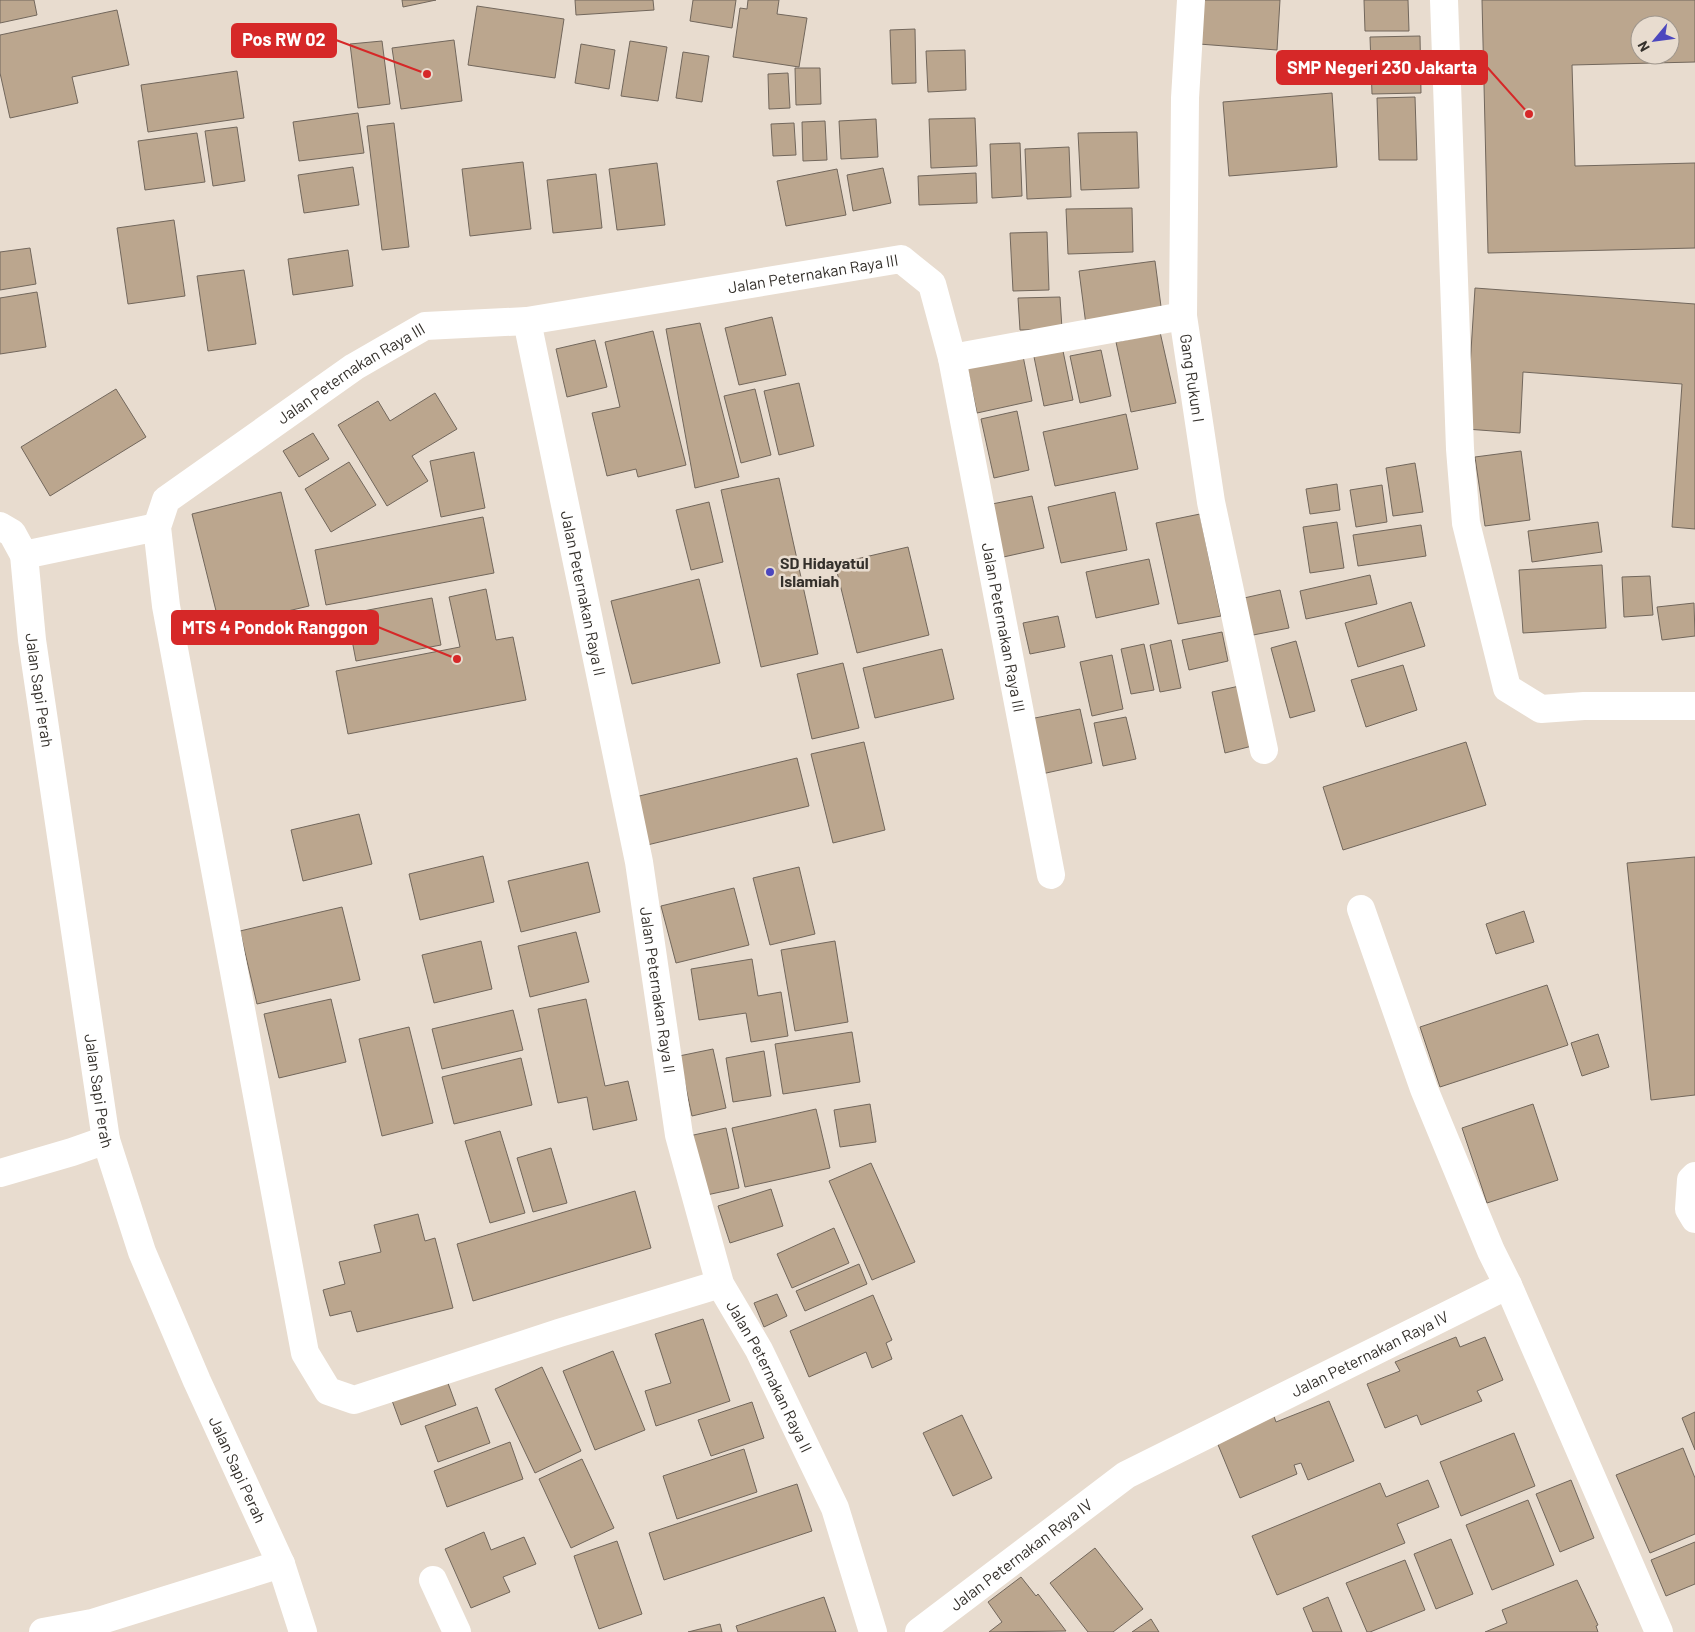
<svg xmlns="http://www.w3.org/2000/svg" width="1695" height="1632" viewBox="0 0 1695 1632" font-family="Barlow,sans-serif">
<style>
.building{fill:#bba68e;stroke:#72675c;fill-rule:evenodd}
.lines{fill:none;stroke-linecap:round;stroke-linejoin:round}
.minor{stroke:#fff;stroke-width:28}
.poi-dot{fill:#4c47be;stroke:#e8dccf;stroke-width:2}
.labels{text-anchor:middle;stroke-width:5;stroke-linejoin:round;paint-order:stroke}
.street-label{font-size:16px;fill:#34302b;stroke:#e8dccf}
.poi-label{font-size:16px;font-weight:bold;fill:#34302b;stroke:#e8dccf;text-anchor:start}
.leader{fill:none;stroke:#d62828;stroke-width:2}
.callout-dot{fill:#d62828;stroke:#e8dccf;stroke-width:2}
.callout{fill:#d62828;stroke:#d62828;stroke-width:2}
.callout-label{font-size:18px;text-anchor:middle;font-weight:bold;fill:#fff}
</style>
<rect width="100%" height="100%" fill="#e8dccf"/>
<g class="building">
<path d="M0 0H34L37 15 0 23Z"/>
<path d="M402 0H436L403 7Z"/>
<path d="M575 0H653L654 10 576 15Z"/>
<path d="M693 0H736L732 28 690 21Z"/>
<path d="M748 0H779L777 14 807 18 799 67 733 57 740 8 747 9Z"/>
<path d="M1202 0H1280L1277 50 1199 44Z"/>
<path d="M1364 0H1408L1409 31H1365Z"/>
<path d="M1482 0H1695V62L1572 65 1575 166 1695 163V248L1488 253ZM1640 25H1670V55H1640Z"/>
<path d="M477 6 564 19 555 78 468 65Z"/>
<path d="M117 10 129 65 72 77 78 103 10 118 0 73V35Z"/>
<path d="M915 29 916 83 892 84 890 30Z"/>
<path d="M1420 36 1421 93 1372 94 1370 37Z"/>
<path d="M454 40 462 101 401 109 392 48Z"/>
<path d="M382 41 390 104 358 108 350 44Z"/>
<path d="M630 41 667 47 658 101 621 96Z"/>
<path d="M581 44 615 50 609 89 575 83Z"/>
<path d="M965 50 966 90 928 92 926 51Z"/>
<path d="M683 52 709 56 702 102 676 98Z"/>
<path d="M795 68H820L821 104 796 105Z"/>
<path d="M237 71 244 118 148 132 141 85Z"/>
<path d="M788 73 790 108 769 109 768 74Z"/>
<path d="M1332 93 1337 167 1229 176 1223 102Z"/>
<path d="M1415 97 1417 160H1379L1377 98Z"/>
<path d="M358 113 364 153 299 161 293 122Z"/>
<path d="M975 118 977 166 931 168 929 119Z"/>
<path d="M876 119 878 157 841 159 839 121Z"/>
<path d="M825 121 827 160 803 161 802 122Z"/>
<path d="M394 123 409 247 382 250 367 126Z"/>
<path d="M794 123 796 155 773 156 771 124Z"/>
<path d="M237 127 245 181 213 186 205 131Z"/>
<path d="M1137 132 1139 188 1081 190 1078 133Z"/>
<path d="M197 133 205 182 145 190 138 141Z"/>
<path d="M1020 143 1022 196 992 198 990 144Z"/>
<path d="M1069 147 1071 197 1027 199 1025 149Z"/>
<path d="M523 162 531 229 470 236 462 169Z"/>
<path d="M657 163 665 225 617 230 609 169Z"/>
<path d="M353 167 359 205 304 213 298 175Z"/>
<path d="M883 168 891 203 853 211 847 175Z"/>
<path d="M837 169 846 215 786 226 777 181Z"/>
<path d="M976 173 977 203 919 205 918 176Z"/>
<path d="M596 174 602 228 553 233 547 180Z"/>
<path d="M1132 208 1133 252 1068 254 1066 209Z"/>
<path d="M174 220 185 296 128 304 117 228Z"/>
<path d="M1047 232 1049 290 1013 291 1010 233Z"/>
<path d="M30 248 36 284 0 290V252Z"/>
<path d="M348 250 353 286 293 295 288 259Z"/>
<path d="M1155 261 1162 314 1086 325 1079 271Z"/>
<path d="M244 270 256 344 208 351 197 276Z"/>
<path d="M1475 288 1695 304V529L1672 527 1682 384 1523 372 1520 433 1466 429Z"/>
<path d="M37 292 46 347 0 354V298Z"/>
<path d="M1060 297 1062 329 1020 330 1018 298Z"/>
<path d="M772 317 786 375 739 385 725 328Z"/>
<path d="M700 323 739 477 695 488 666 329Z"/>
<path d="M653 331 686 465 638 477 636 469 607 476 592 413 620 407 605 342Z"/>
<path d="M1160 332 1176 403 1131 412 1116 342Z"/>
<path d="M595 340 607 387 567 397 556 349Z"/>
<path d="M1062 346 1073 400 1044 406 1033 352Z"/>
<path d="M1101 350 1111 396 1080 403 1070 356Z"/>
<path d="M1022 351 1032 401 977 413 966 363Z"/>
<path d="M799 383 814 446 779 455 764 391Z"/>
<path d="M116 389 146 437 50 496 21 447Z"/>
<path d="M755 389 771 455 741 463 724 396Z"/>
<path d="M435 393 457 429 412 456 428 481 387 506 338 425 378 401 390 421Z"/>
<path d="M1017 411 1029 470 994 478 981 419Z"/>
<path d="M1126 414 1138 469 1055 486 1043 432Z"/>
<path d="M313 433 329 459 299 477 283 451Z"/>
<path d="M1521 451 1530 520 1485 526 1475 457Z"/>
<path d="M474 452 485 508 441 517 430 461Z"/>
<path d="M349 462 376 505 331 532 305 489Z"/>
<path d="M1415 463 1423 512 1393 516 1386 468Z"/>
<path d="M779 478 818 654 761 667 721 490Z"/>
<path d="M1337 484 1340 510 1310 514 1306 489Z"/>
<path d="M1382 485 1387 522 1356 527 1350 490Z"/>
<path d="M281 492 309 606 220 627 192 514Z"/>
<path d="M1115 492 1127 550 1061 563 1048 507Z"/>
<path d="M1032 496 1044 548 999 558 987 505Z"/>
<path d="M709 502 723 562 691 570 676 510Z"/>
<path d="M1200 514 1221 616 1178 624 1156 523Z"/>
<path d="M483 517 494 573 326 605 315 550Z"/>
<path d="M1337 522 1344 568 1310 573 1303 527Z"/>
<path d="M1598 522 1602 552 1532 562 1528 531Z"/>
<path d="M1421 525 1426 556 1358 566 1353 535Z"/>
<path d="M908 547 929 635 857 653 835 564Z"/>
<path d="M1149 559 1159 604 1096 618 1086 572Z"/>
<path d="M1602 565 1606 628 1523 633 1519 570Z"/>
<path d="M1370 575 1377 604 1306 619 1300 591Z"/>
<path d="M1650 576 1653 615 1624 617 1622 577Z"/>
<path d="M699 579 720 663 632 684 611 601Z"/>
<path d="M486 589 496 640 513 637 526 700 348 734 336 671 460 647 449 597Z"/>
<path d="M1280 590 1289 628 1243 637 1235 600Z"/>
<path d="M432 598 441 645 356 661 347 614Z"/>
<path d="M1411 602 1425 646 1358 667 1345 623Z"/>
<path d="M1694 603 1695 636 1662 640 1657 607Z"/>
<path d="M1058 616 1065 647 1030 654 1023 623Z"/>
<path d="M1222 632 1228 661 1189 670 1182 640Z"/>
<path d="M1171 640 1181 688 1160 692 1150 645Z"/>
<path d="M1296 641 1315 711 1290 718 1271 648Z"/>
<path d="M1144 644 1154 690 1131 694 1121 649Z"/>
<path d="M942 649 954 699 875 718 863 668Z"/>
<path d="M1112 655 1123 709 1092 716 1080 662Z"/>
<path d="M843 663 859 728 812 739 797 674Z"/>
<path d="M1403 665 1417 710 1366 727 1351 680Z"/>
<path d="M1244 685 1256 745 1225 753 1212 692Z"/>
<path d="M1080 709 1092 763 1037 775 1025 720Z"/>
<path d="M1126 717 1136 759 1103 766 1094 723Z"/>
<path d="M864 742 885 830 833 843 811 754Z"/>
<path d="M1466 742 1486 805 1343 850 1323 787Z"/>
<path d="M797 758 809 806 643 846 631 798Z"/>
<path d="M359 814 372 864 303 881 291 830Z"/>
<path d="M483 856 494 902 420 920 409 874Z"/>
<path d="M1695 857V1095L1651 1100 1627 863Z"/>
<path d="M588 862 600 912 521 932 508 881Z"/>
<path d="M799 867 815 934 770 945 753 878Z"/>
<path d="M734 888 749 945 676 963 661 906Z"/>
<path d="M342 907 360 980 257 1004 240 931Z"/>
<path d="M1524 911 1534 942 1496 954 1486 924Z"/>
<path d="M576 932 589 982 530 997 518 946Z"/>
<path d="M481 941 492 989 434 1003 422 955Z"/>
<path d="M835 941 848 1022 795 1031 781 950Z"/>
<path d="M752 959 758 996 781 992 788 1036 751 1042 746 1013 699 1020 691 969Z"/>
<path d="M1547 985 1568 1045 1440 1087 1420 1027Z"/>
<path d="M331 999 346 1062 279 1078 264 1014Z"/>
<path d="M586 999 605 1086 628 1081 637 1120 593 1130 587 1097 558 1103 538 1009Z"/>
<path d="M513 1010 523 1050 442 1069 432 1029Z"/>
<path d="M409 1027 433 1123 382 1136 359 1039Z"/>
<path d="M852 1032 860 1082 783 1094 775 1044Z"/>
<path d="M1598 1034 1609 1067 1582 1076 1571 1043Z"/>
<path d="M713 1049 726 1108 692 1116 679 1056Z"/>
<path d="M764 1051 771 1096 733 1102 726 1058Z"/>
<path d="M521 1058 532 1105 454 1124 442 1077Z"/>
<path d="M870 1104 876 1142 840 1147 834 1110Z"/>
<path d="M1533 1104 1558 1180 1487 1203 1462 1128Z"/>
<path d="M816 1109 830 1168 745 1187 732 1128Z"/>
<path d="M726 1128 739 1188 702 1196 689 1136Z"/>
<path d="M500 1131 525 1213 490 1223 465 1141Z"/>
<path d="M551 1148 567 1203 533 1212 517 1158Z"/>
<path d="M871 1163 915 1262 872 1280 829 1181Z"/>
<path d="M771 1189 783 1226 730 1243 718 1206Z"/>
<path d="M635 1191 651 1248 473 1301 457 1244Z"/>
<path d="M418 1214 425 1241 435 1238 453 1308 357 1332 351 1311 330 1316 323 1290 345 1284 339 1262 381 1252 374 1225Z"/>
<path d="M834 1228 849 1263 792 1288 777 1254Z"/>
<path d="M859 1264 867 1284 805 1311 796 1291Z"/>
<path d="M777 1294 787 1316 764 1327 754 1303Z"/>
<path d="M873 1295 892 1340 886 1343 892 1359 872 1368 866 1352 809 1377 790 1331Z"/>
<path d="M703 1319 730 1401 656 1426 645 1391 671 1383 655 1334Z"/>
<path d="M1456 1337 1460 1347 1485 1337 1503 1380 1477 1391 1482 1401 1421 1425 1417 1415 1385 1428 1367 1384 1400 1371 1395 1362Z"/>
<path d="M613 1351 645 1430 595 1450 563 1371Z"/>
<path d="M542 1367 581 1451 535 1473 495 1389Z"/>
<path d="M445 1375 456 1405 401 1425 390 1395Z"/>
<path d="M1329 1401 1354 1461 1308 1480 1301 1463 1294 1465 1297 1474 1240 1498 1214 1435 1272 1411 1276 1422Z"/>
<path d="M752 1402 764 1438 711 1456 698 1420Z"/>
<path d="M477 1407 490 1443 438 1462 425 1426Z"/>
<path d="M1695 1412V1450L1682 1418Z"/>
<path d="M962 1415 992 1478 953 1496 923 1433Z"/>
<path d="M1514 1433 1535 1486 1461 1516 1440 1462Z"/>
<path d="M510 1442 523 1479 447 1507 434 1471Z"/>
<path d="M1683 1448 1695 1478V1534L1650 1553 1616 1475Z"/>
<path d="M744 1449 757 1492 677 1519 663 1476Z"/>
<path d="M582 1459 614 1528 571 1548 539 1479Z"/>
<path d="M1428 1480 1439 1507 1397 1524 1405 1543 1277 1595 1252 1536 1380 1483 1386 1497Z"/>
<path d="M1571 1480 1594 1538 1560 1552 1536 1494Z"/>
<path d="M797 1484 812 1531 664 1580 649 1533Z"/>
<path d="M1528 1500 1554 1565 1492 1590 1466 1525Z"/>
<path d="M484 1532 491 1550 524 1537 536 1564 503 1577 510 1592 471 1608 445 1549Z"/>
<path d="M1451 1539 1473 1594 1436 1609 1414 1554Z"/>
<path d="M617 1541 642 1614 599 1629 574 1556Z"/>
<path d="M1695 1542V1584L1666 1596 1651 1560Z"/>
<path d="M1095 1548 1143 1609 1113 1632H1088L1050 1583Z"/>
<path d="M1405 1560 1425 1610 1370 1632H1367L1346 1583Z"/>
<path d="M1021 1577 1036 1596 1038 1594 1066 1631 989 1632 1002 1622 988 1602Z"/>
<path d="M1577 1580 1598 1625 1596 1626 1598 1632H1485L1507 1623 1502 1610Z"/>
<path d="M824 1597 836 1632H738L736 1626Z"/>
<path d="M1328 1597 1342 1632H1313L1303 1608Z"/>
<path d="M1151 1619 1159 1632H1132Z"/>
<path d="M720 1624 722 1632H688Z"/>
</g>
<g class="lines">
<g class="minor">
<path id="s1" d="M1191 0 1185 98 1183 316 1211 502 1264 750"/>
<path d="M1444 0 1460 449 1466 523 1507 688 1541 709 1584 706H1695"/>
<path id="s2" d="M527 321 639 862 679 1135 720 1284 759 1350 835 1508 873 1632"/>
<path d="M952 358 1183 316"/>
<path id="s3" d="M0 526 12 533 24 555 32 640 106 1140 142 1252 197 1381 281 1564 303 1632"/>
<path d="M24 555 157 527"/>
<path d="M1361 909 1424 1089 1491 1251 1508 1285"/>
<path d="M0 1173 72 1152 106 1140"/>
<path d="M1695 1176 1691 1180 1689 1209 1695 1219"/>
<path id="s4" d="M720 1284 559 1333 354 1400 328 1391 305 1353 166 606 157 527 166 500 354 367 425 326 527 321 901 259 932 284 952 358 1051 875"/>
<path d="M433 1580 457 1632"/>
<path d="M43 1632 92 1623 281 1564"/>
<path id="s5" d="M919 1632 1126 1475 1508 1285 1659 1632"/>
</g>
</g>
<circle class="poi-dot" cx="770" cy="572" r="5"/>
<g class="labels">
<g class="street-label">
<text dy="6" stroke="none"><textPath href="#s4" startOffset="2028">Jalan Peternakan Raya III</textPath></text>
<text dy="6" stroke="none"><textPath href="#s4" startOffset="1548">Jalan Peternakan Raya III</textPath></text>
<text dy="6" stroke="none"><textPath href="#s1" startOffset="379">Gang Rukun I</textPath></text>
<text dy="6" stroke="none"><textPath href="#s2" startOffset="278">Jalan Peternakan Raya II</textPath></text>
<text dy="6" stroke="none"><textPath href="#s4" startOffset="2508">Jalan Peternakan Raya III</textPath></text>
<text dy="6" stroke="none"><textPath href="#s3" startOffset="175">Jalan Sapi Perah</textPath></text>
<text dy="6" stroke="none"><textPath href="#s2" startOffset="682">Jalan Peternakan Raya II</textPath></text>
<text dy="6" stroke="none"><textPath href="#s3" startOffset="580">Jalan Sapi Perah</textPath></text>
<text dy="6" stroke="none"><textPath href="#s5" startOffset="532">Jalan Peternakan Raya IV</textPath></text>
<text dy="6" stroke="none"><textPath href="#s2" startOffset="1088">Jalan Peternakan Raya II</textPath></text>
<text dy="6" stroke="none"><textPath href="#s3" startOffset="985">Jalan Sapi Perah</textPath></text>
<text dy="6" stroke="none"><textPath href="#s5" startOffset="128">Jalan Peternakan Raya IV</textPath></text>
</g>
<g class="poi-label">
<text x="780" y="569">SD Hidayatul<tspan x="780" dy="18">Islamiah</tspan></text>
</g>
</g>
<path class="leader" d="M427 74L336 40M1529 114L1487 67M457 659L378 627"/>
<g class="callout-dot">
<circle cx="427" cy="74" r="5"/>
<circle cx="1529" cy="114" r="5"/>
<circle cx="457" cy="659" r="5"/>
</g>
<g class="callout">
<rect x="232" y="24" width="104" height="33" rx="5"/>
<rect x="1277" y="51" width="210" height="33" rx="5"/>
<rect x="172" y="611" width="206" height="33" rx="5"/>
</g>
<g class="callout-label">
<text x="284" y="46">Pos RW 02</text>
<text x="1382" y="74">SMP Negeri 230 Jakarta</text>
<text x="275" y="634">MTS 4 Pondok Ranggon</text>
</g>
<g transform="translate(1655 40) rotate(241)"><circle r="24" fill="#e8dccf" stroke="#a0978d"/>
<path d="M0-4L9 19L0 12L-9 19Z" fill="#4c47be"/>
<text y="-8" font-size="14" font-weight="bold" text-anchor="middle" fill="#34302b">N</text>
</g>
</svg>
